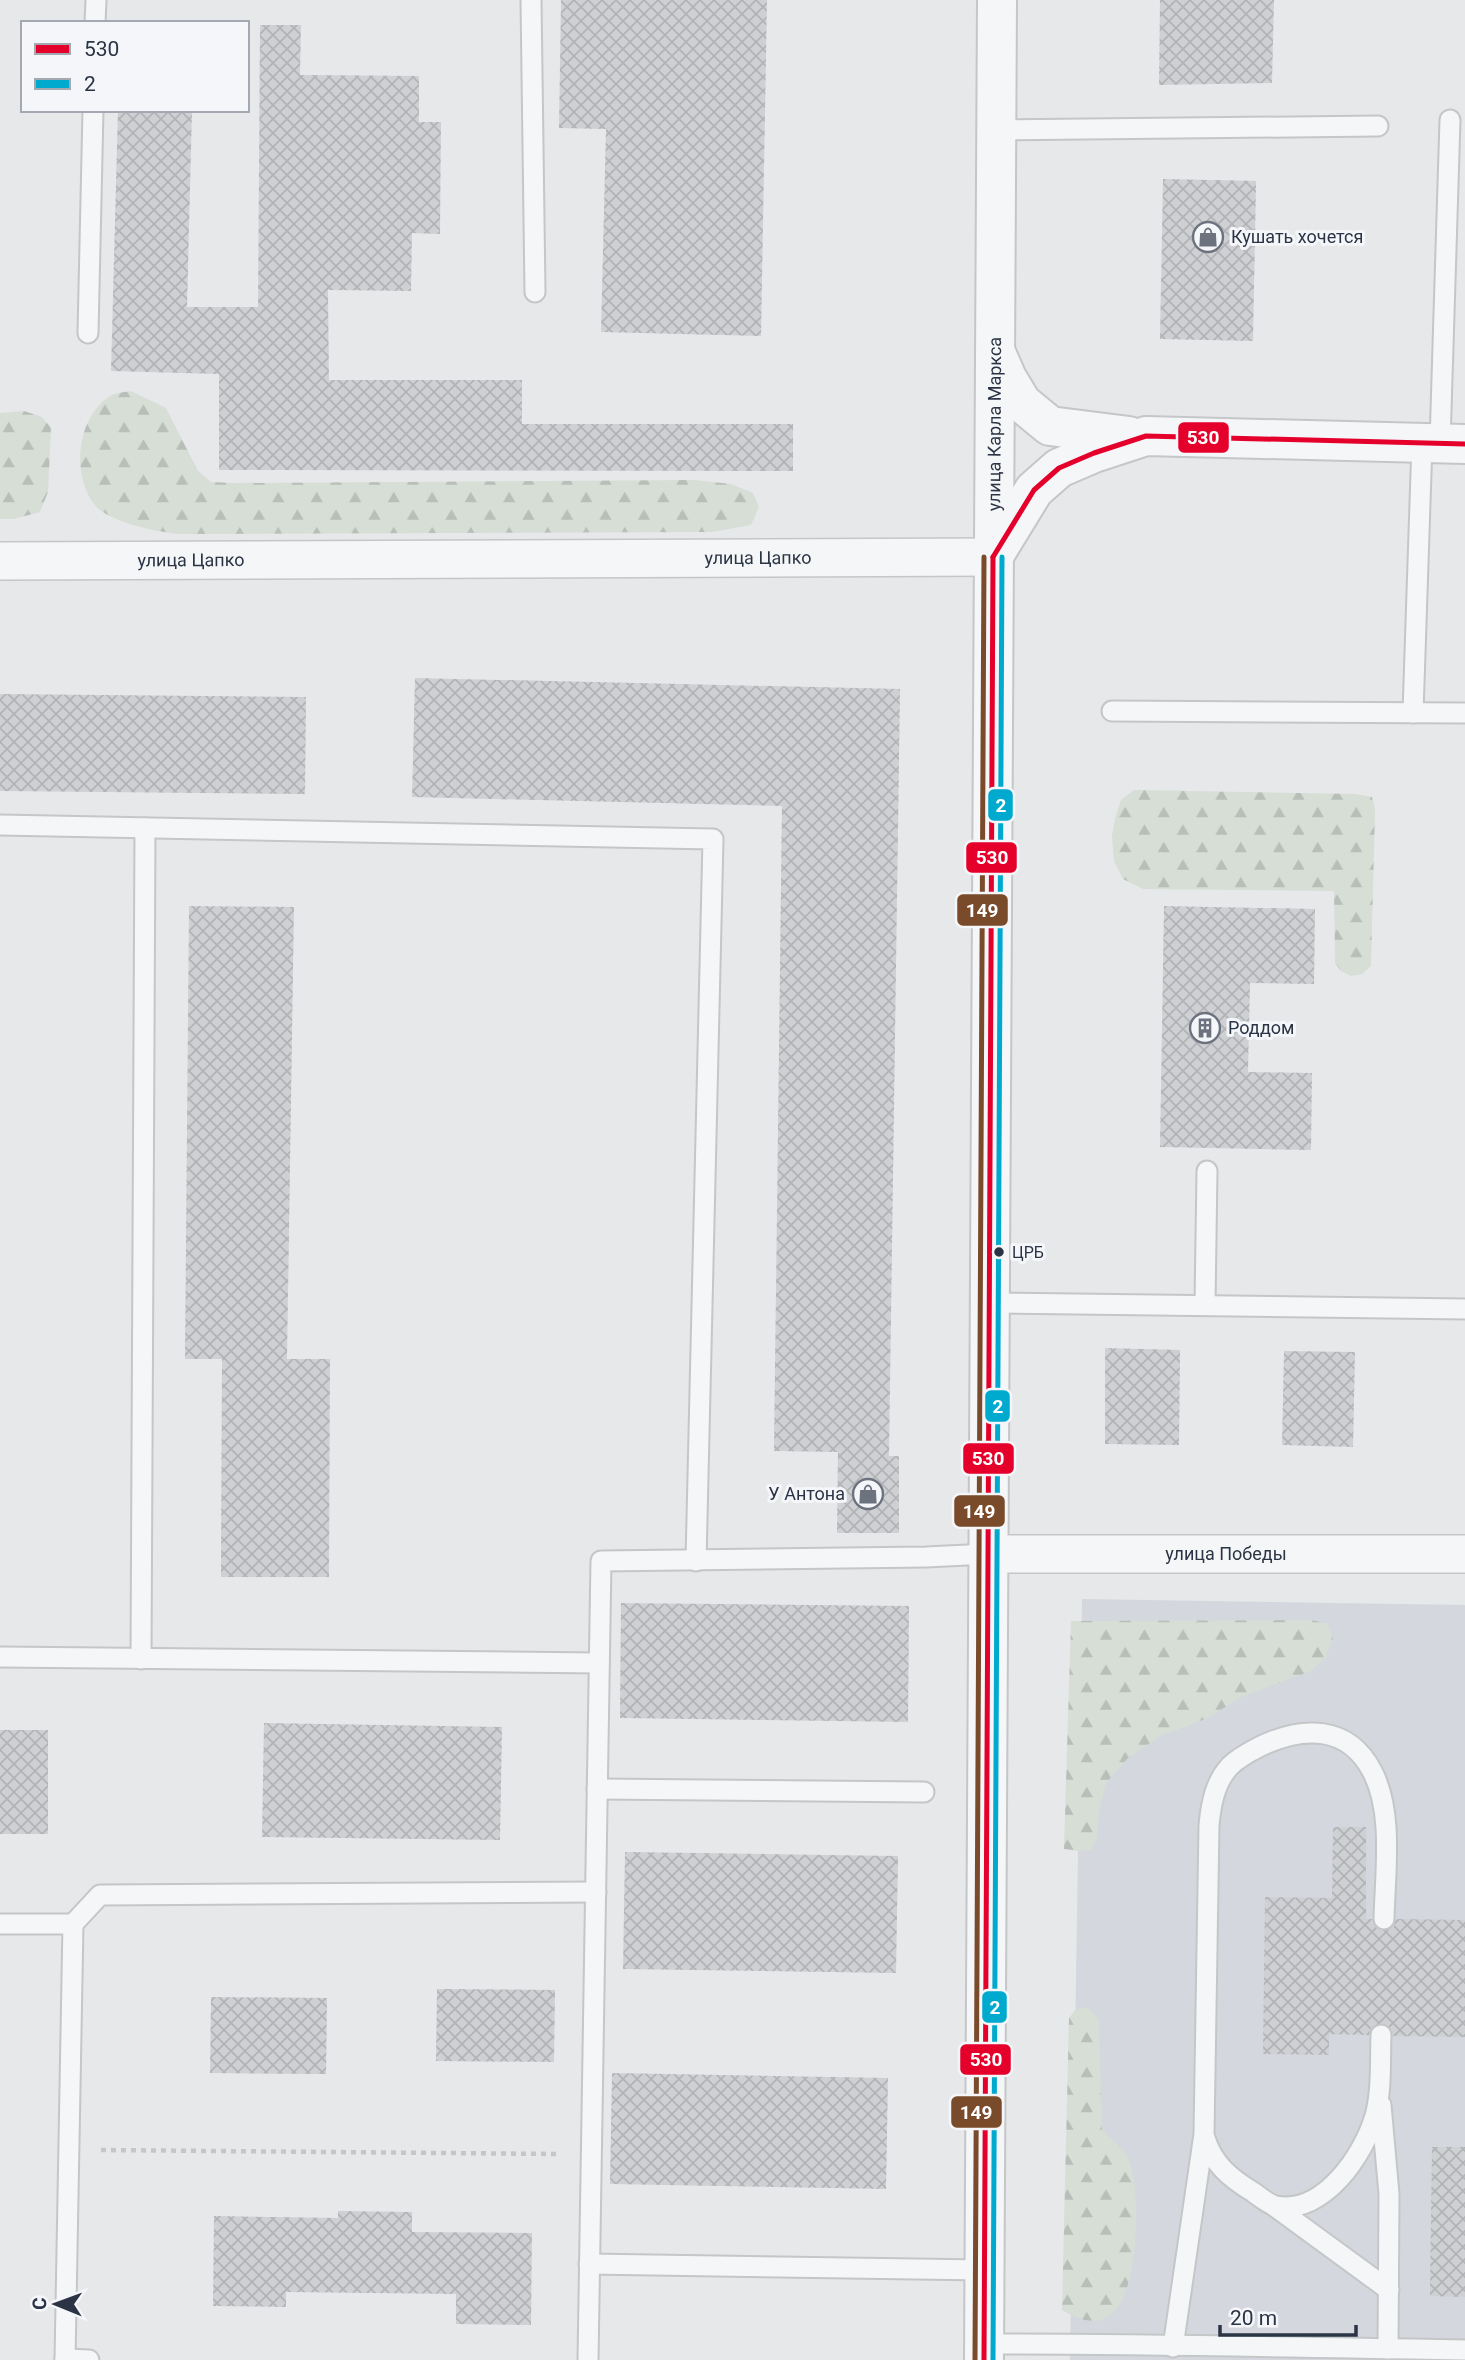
<svg xmlns="http://www.w3.org/2000/svg" width="1465" height="2360" viewBox="0 0 1465 2360" font-family="Roboto,sans-serif">
<style>
.built{fill:#d4d7dd}
.forest{fill:url(#forest-firs)}
.building{fill:url(#building-cross-hatch)}
.lines{fill:none;stroke-linecap:round;stroke-linejoin:round}
.service-casing{stroke:#c4c6c8;stroke-width:23}
.minor-casing{stroke:#c4c6c8;stroke-width:40}
.tertiary-casing{stroke:#c4c6c8;stroke-width:42}
.path{stroke:#c5c6ca;stroke-width:4.5;stroke-dasharray:5 5;stroke-linecap:butt}
.service{stroke:#f5f6f7;stroke-width:19}
.minor{stroke:#f5f6f7;stroke-width:37}
.tertiary{stroke:#f5f6f7;stroke-width:38}
.bus-1-casing{stroke:#f4f6f9;stroke-width:10}
.bus-2-casing{stroke:#f4f6f9;stroke-width:10}
.bus-3-casing{stroke:#f4f6f9;stroke-width:10}
.bus-1{stroke:#e4002b;stroke-width:5}
.bus-2{stroke:#00a9ce;stroke-width:5}
.bus-3{stroke:#7a4b2a;stroke-width:5}
.bus-dot{fill:#2b3445;stroke:#f4f6f9;stroke-width:2.5}
.labels{text-anchor:middle;stroke-width:6;stroke-linejoin:round;paint-order:stroke}
.bus-label{font-size:16px;fill:#2b3445;stroke:#f4f6f9;text-anchor:start}
.poi-label{font-size:18px;fill:#2b3445;stroke:#f4f6f9;text-anchor:start}
.street-label{font-size:18px;fill:#2b3445;stroke:#f4f6f9}
.line-badge{stroke:#f4f6f9;stroke-width:2.5}
.badge-label{font-size:19px;text-anchor:middle;font-weight:bold;fill:#fff}
</style>
<defs>
<pattern id="forest-firs" width="22" height="20" patternUnits="userSpaceOnUse" patternTransform="scale(1.75)"><rect width="22" height="20" fill="#d6ded6"/><path d="M5 1l3.5 6h-7zM16 11l3.5 6h-7z" fill="#b8bfb9"/></pattern>
<pattern id="building-cross-hatch" width="8" height="8" patternUnits="userSpaceOnUse" patternTransform="scale(1.75)"><rect width="8" height="8" fill="#ced0d3"/><path d="M0 0l8 8M0 8l8-8" fill="none" stroke="#b1b3b6"/></pattern>
</defs>
<rect width="100%" height="100%" fill="#e6e8ea"/>
<path class="built" d="M1082 1599 1465 1605V2360H1070Z"/>
<g class="forest">
<path d="M131 391 166 408 198 471 211 482 235 483 695 480 731 484 753 493 759 507 751 525 712 532 179 534C158 532 107 522 94 504 71 474 77 417 110 396 115 393 125 392 131 391Z"/>
<path d="M24 411 42 417 51 428 48 492 40 512 14 519H0V413Z"/>
<path d="M1134 790 1356 794 1372 797 1375 810 1371 966 1362 974 1351 976 1341 971 1335 963 1334 891 1143 889 1123 879 1114 861 1112 835 1116 815 1121 800Z"/>
<path d="M1312 1620 1328 1624 1333 1639 1325 1658 1311 1671 1241 1697 1208 1718 1160 1736 1127 1759 1106 1783 1099 1811 1097 1838 1091 1850 1078 1851 1064 1849 1071 1621Z"/>
<path d="M1084 2007 1092 2011 1099 2020 1102 2130C1110 2138 1123 2147 1128 2158 1142 2189 1139 2292 1112 2314 1095 2327 1078 2319 1062 2310L1069 2018 1076 2009Z"/>
</g>
<g class="building">
<path d="M561 0H767L761 336 601 332 606 129 559 128Z"/>
<path d="M1160 0H1274L1272 83 1159 85Z"/>
<path d="M260 25H301L300 75 419 76V122H441L440 234 412 233 411 291 328 290 329 380H522V424H793V471L219 470V374L111 371 118 110H192L187 307H258Z"/>
<path d="M1163 179 1256 181 1253 341 1160 339Z"/>
<path d="M415 678 900 689 889 1456H899V1533H837L838 1452 774 1451 782 806 412 797Z"/>
<path d="M0 694 306 697 305 794 0 791Z"/>
<path d="M189 906 294 907 287 1359H330L329 1577H221L222 1359H185Z"/>
<path d="M1164 906 1315 909 1314 984 1250 983 1248 1072 1312 1073 1311 1150 1160 1147Z"/>
<path d="M1105 1348 1180 1350 1179 1445 1105 1444Z"/>
<path d="M1284 1351 1355 1352 1353 1447 1282 1445Z"/>
<path d="M621 1603 909 1606 908 1722 620 1718Z"/>
<path d="M264 1723 502 1727 500 1840 262 1837Z"/>
<rect x="0" y="1730" width="48" height="104"/>
<path d="M1333 1827H1366V1919H1372L1377 1929 1389 1930 1394 1926 1396 1919 1465 1920V2037L1393 2036 1388 2025 1381 2023 1371 2028 1369 2035 1329 2034V2055L1263 2054 1265 1897 1332 1898Z"/>
<path d="M625 1852 898 1856 896 1973 623 1969Z"/>
<path d="M437 1989 555 1990 554 2062 436 2061Z"/>
<path d="M211 1997 327 1998 326 2074 210 2073Z"/>
<path d="M612 2073 888 2078 886 2189 610 2184Z"/>
<path d="M1432 2147H1465V2297L1430 2296Z"/>
<path d="M338 2211 412 2212V2232L532 2233 531 2325 456 2324V2294L286 2292V2307L213 2306 214 2216 338 2218Z"/>
</g>
<g class="lines">
<g class="service-casing">
<g id="service">
<path d="M531 0 535 292"/>
<path d="M95 23 96 0"/>
<path d="M996 130 1378 126"/>
<path d="M88 333 93 110"/>
<path d="M1440 443 1450 120"/>
<path d="M1112 711 1465 713"/>
<path d="M1413 713 1422 443"/>
<path d="M0 825 713 839 696 1561"/>
<path d="M989 1303 1465 1309"/>
<path d="M1205 1305 1207 1171"/>
<path d="M0 1657 599 1663"/>
<path d="M141 1659 145 828"/>
<path d="M597 1789 924 1792"/>
<path d="M0 1924H73L65 2360"/>
<path d="M73 1924 100 1895 596 1892"/>
<path d="M1381 2105 1389 2194 1388 2349"/>
<path d="M1205 2138C1213 2164 1230 2178 1253 2192 1260 2197 1268 2204 1276 2206 1324 2215 1364 2154 1375 2116 1382 2090 1380 2062 1381 2035"/>
<path d="M1274 2206 1389 2290"/>
<path d="M589 2264 984 2270"/>
<path d="M984 2344C1144 2344 1305 2347 1465 2350"/>
<path d="M1173 2347 1204 2134 1209 1825C1211 1804 1215 1782 1230 1766 1239 1757 1251 1751 1261 1746 1303 1726 1348 1725 1372 1771 1394 1812 1385 1873 1384 1919"/>
<path d="M65 2359 89 2360"/>
<path d="M588 2360 601 1561 926 1557 988 1554"/>
</g>
</g>
<g class="minor-casing">
<g id="minor">
<path id="s1" d="M0 561 993 557"/>
<path id="s2" d="M988 1554H1465"/>
</g>
</g>
<g class="tertiary-casing">
<g id="tertiary">
<path d="M997 355 1007 378 1022 403 1050 426 1129 436"/>
<path d="M993 557 1034 490 1059 468 1094 453 1146 436 1465 444"/>
<path id="s3" d="M984 2360 997 0"/>
</g>
</g>
<path class="path" d="M101 2150 558 2154"/>
<use href="#service" class="service"/>
<use href="#minor" class="minor"/>
<use href="#tertiary" class="tertiary"/>
<g class="bus-1-casing">
<g id="bus-1">
<path d="M993 557 1034 490 1059 468 1094 453 1146 436 1465 444"/>
<path d="M984 2360 993 557"/>
</g>
</g>
<g class="bus-2-casing">
<path id="bus-2" d="M993 2360 1002 557"/>
</g>
<g class="bus-3-casing">
<path id="bus-3" d="M975 2360 984 557"/>
</g>
<use href="#bus-1" class="bus-1"/>
<use href="#bus-2" class="bus-2"/>
<use href="#bus-3" class="bus-3"/>
</g>
<defs>
<g id="shop-ring" transform="scale(1.575)"><circle r="9.5" fill="#f4f6f9" stroke="#6c737f" stroke-width="1.5"/><path d="M-5-2.5h2.3a2.7 3.5 0 0 1 5.4 0H5L5.5 6h-11ZM-1.5-2.5h3a1.5 2.3 0 0 0-3 0Z" fill="#6c737f"/></g>
<g id="building-ring" transform="scale(1.575)"><circle r="9.5" fill="#f4f6f9" stroke="#6c737f" stroke-width="1.5"/><path d="M-4-6H4V6H1V3H-1V6H-4ZM-2.5-4.3h1.7v1.8h-1.7ZM.8-4.3h1.7v1.8H.8ZM-2.5-1h1.7V.8h-1.7ZM.8-1h1.7V.8H.8Z" fill="#6c737f"/></g>
</defs>
<g fill-rule="evenodd">
<use href="#shop-ring" x="1208" y="237"/>
<use href="#building-ring" x="1205" y="1028"/>
<use href="#shop-ring" x="868" y="1494"/>
</g>
<circle class="bus-dot" cx="999" cy="1252" r="6"/>
<g class="labels">
<g class="bus-label">
<text x="1012" y="1258">ЦРБ</text>
</g>
<g class="poi-label">
<text x="1231" y="243">Кушать хочется</text>
<text x="1228" y="1034">Роддом</text>
<text x="845" y="1500" text-anchor="end">У Антона</text>
</g>
<g class="street-label">
<text dy="6" stroke="none"><textPath href="#s3" startOffset="1936">улица Карла Маркса</textPath></text>
<text dy="6" stroke="none"><textPath href="#s1" startOffset="758">улица Цапко</textPath></text>
<text dy="6" stroke="none"><textPath href="#s1" startOffset="191">улица Цапко</textPath></text>
<text dy="6" stroke="none"><textPath href="#s2" startOffset="238">улица Победы</textPath></text>
</g>
</g>
<g class="line-badge">
<rect x="1177" y="421" width="53" height="33" rx="7" fill="#e4002b"/>
<rect x="987" y="788" width="27" height="34" rx="7" fill="#00a9ce"/>
<rect x="965" y="841" width="53" height="33" rx="7" fill="#e4002b"/>
<rect x="956" y="893" width="53" height="34" rx="7" fill="#7a4b2a"/>
<rect x="984" y="1389" width="27" height="34" rx="7" fill="#00a9ce"/>
<rect x="962" y="1442" width="53" height="33" rx="7" fill="#e4002b"/>
<rect x="953" y="1494" width="53" height="34" rx="7" fill="#7a4b2a"/>
<rect x="981" y="1990" width="27" height="34" rx="7" fill="#00a9ce"/>
<rect x="959" y="2043" width="53" height="33" rx="7" fill="#e4002b"/>
<rect x="950" y="2095" width="53" height="34" rx="7" fill="#7a4b2a"/>
</g>
<g class="badge-label">
<text x="1203" y="444">530</text>
<text x="1001" y="812">2</text>
<text x="992" y="864">530</text>
<text x="982" y="917">149</text>
<text x="998" y="1413">2</text>
<text x="988" y="1465">530</text>
<text x="979" y="1518">149</text>
<text x="995" y="2014">2</text>
<text x="986" y="2066">530</text>
<text x="976" y="2119">149</text>
</g>
<rect x="21" y="21" width="228" height="91" fill="#f4f6f9" stroke="#a4a8b1" stroke-width="2"/>
<rect x="35" y="44" width="35" height="10" fill="#e4002b" stroke="#a4a8b1" stroke-width="2"/>
<text x="84" y="56" font-size="21" fill="#2b3445">530</text>
<rect x="35" y="79" width="35" height="10" fill="#00a9ce" stroke="#a4a8b1" stroke-width="2"/>
<text x="84" y="91" font-size="21" fill="#2b3445">2</text>
<g transform="translate(56 2304) rotate(271)" stroke="#f4f6f9" stroke-width="5" paint-order="stroke">
<path d="M0-5L12 26L0 18L-12 26Z" fill="#2b3445"/>
<text y="-10" font-size="19" font-weight="bold" text-anchor="middle" fill="#2b3445">С</text>
</g>
<path d="M1220 2325v10h136v-10" fill="none" stroke="#2b3445" stroke-width="3.5"/>
<text x="1230" y="2325" font-size="21" fill="#2b3445" stroke="#f4f6f9" stroke-width="5" paint-order="stroke">20 m</text>
</svg>
